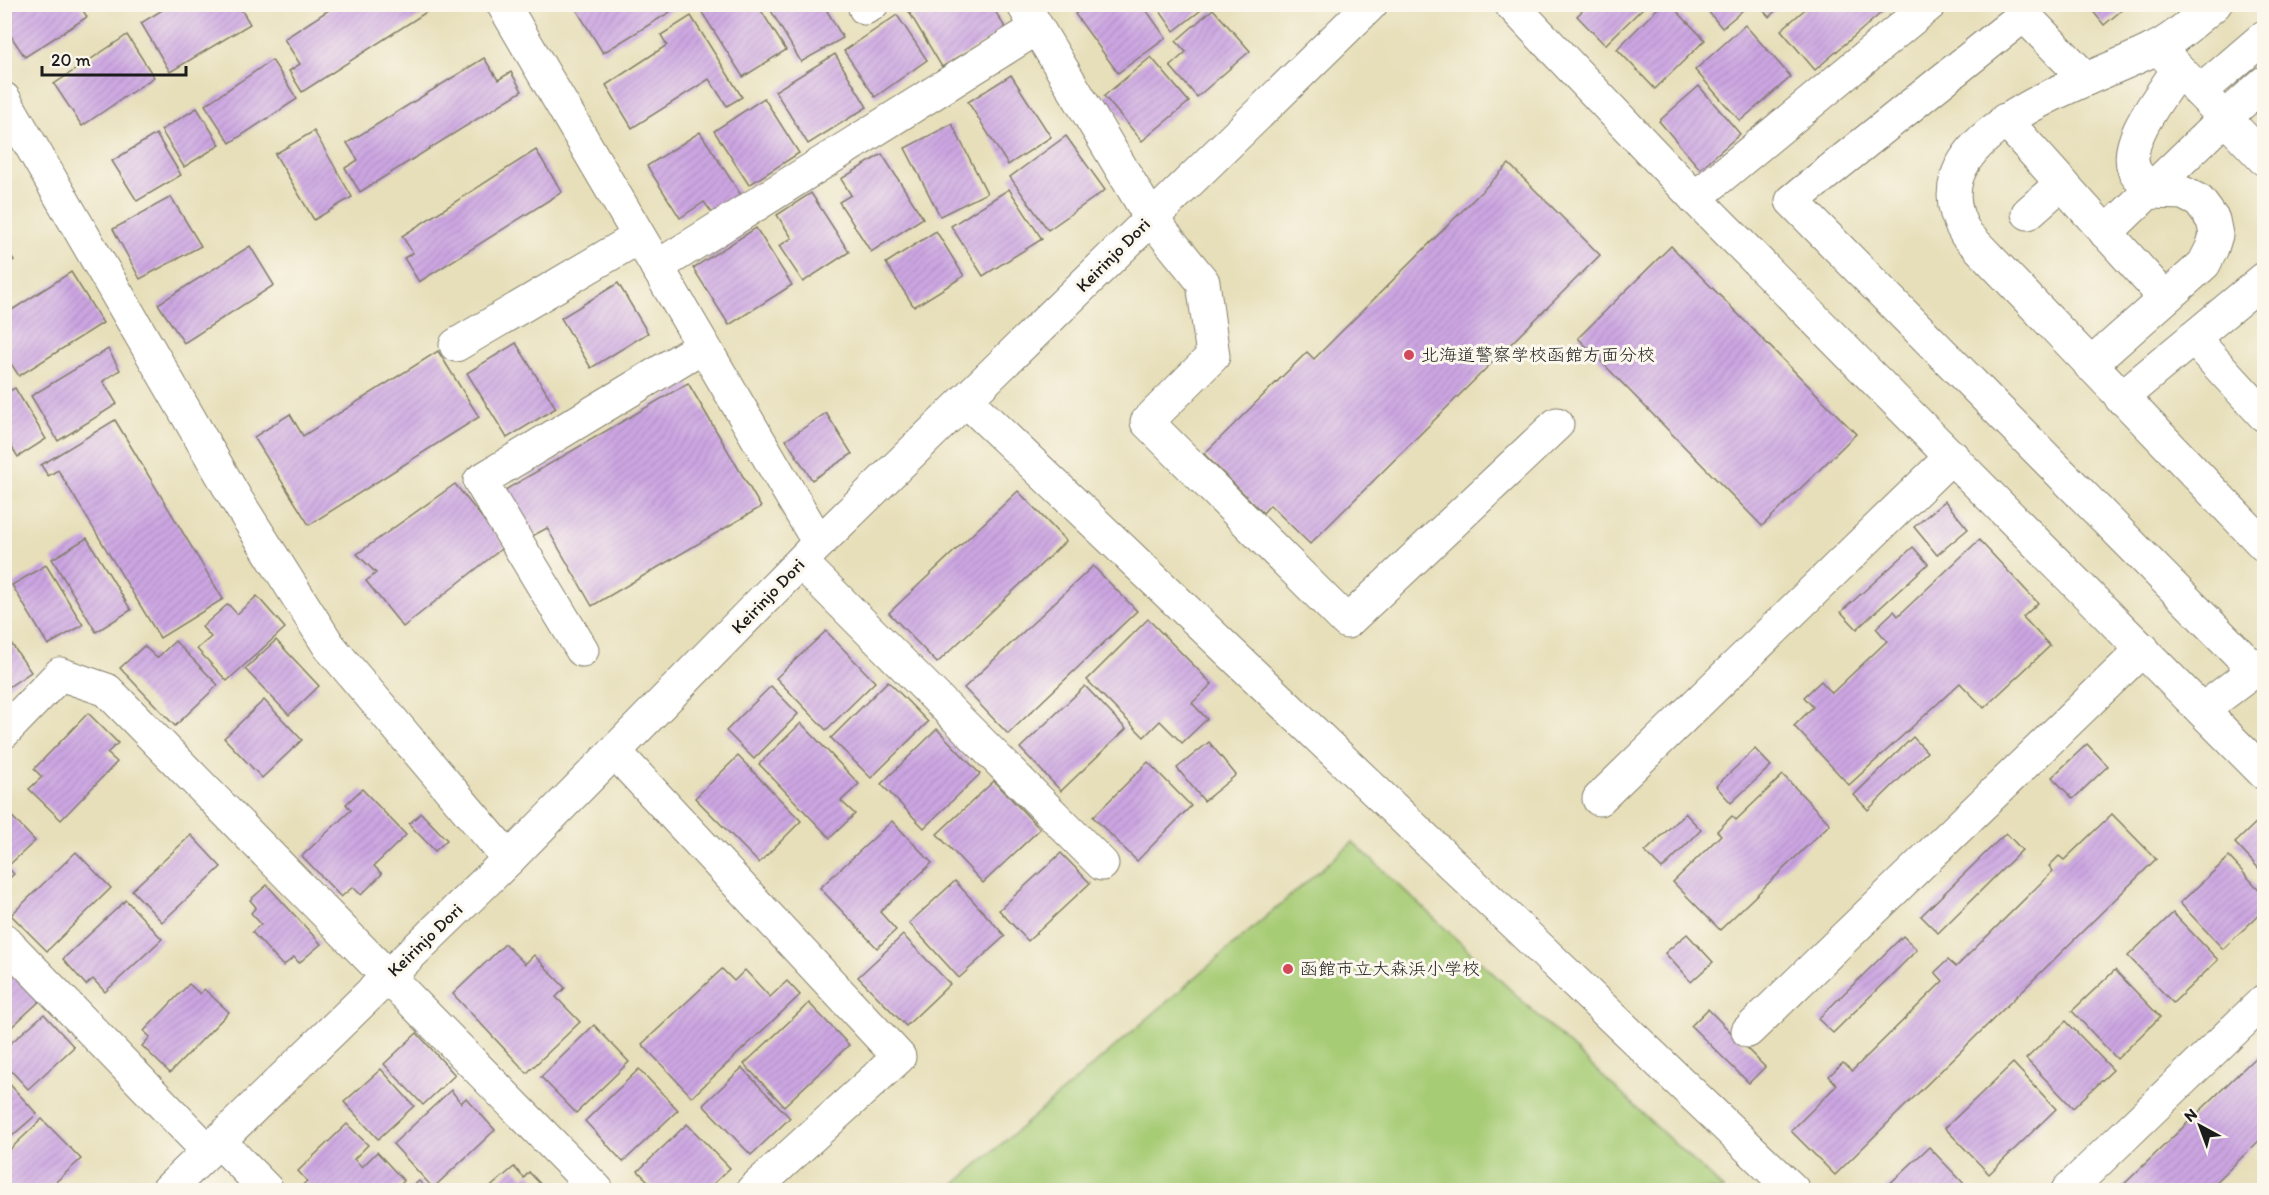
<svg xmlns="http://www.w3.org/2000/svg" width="2269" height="1195" viewBox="0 0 2269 1195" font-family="Itim,'Klee One',sans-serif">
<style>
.park{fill:#a7cc76;stroke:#627449;stroke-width:1.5}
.building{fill:url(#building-hatch)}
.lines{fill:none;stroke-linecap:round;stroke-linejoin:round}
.minor-casing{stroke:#827e6b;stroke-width:35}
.minor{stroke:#fff;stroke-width:33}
.poi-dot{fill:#d1495b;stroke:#fbf7ec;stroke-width:2}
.labels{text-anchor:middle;stroke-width:6;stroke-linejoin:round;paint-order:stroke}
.street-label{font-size:18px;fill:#1c1c1c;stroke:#fbf7ec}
.poi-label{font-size:18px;fill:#1c1c1c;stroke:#fbf7ec;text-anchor:start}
</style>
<defs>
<pattern id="building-hatch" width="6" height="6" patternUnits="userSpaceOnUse" patternTransform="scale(1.5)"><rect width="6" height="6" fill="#cca6e2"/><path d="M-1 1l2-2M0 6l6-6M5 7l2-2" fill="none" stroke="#af8ec1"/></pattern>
</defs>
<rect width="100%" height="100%" fill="#fbf7ec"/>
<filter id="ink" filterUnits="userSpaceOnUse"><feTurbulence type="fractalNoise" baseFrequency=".0167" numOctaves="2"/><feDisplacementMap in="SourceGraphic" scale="12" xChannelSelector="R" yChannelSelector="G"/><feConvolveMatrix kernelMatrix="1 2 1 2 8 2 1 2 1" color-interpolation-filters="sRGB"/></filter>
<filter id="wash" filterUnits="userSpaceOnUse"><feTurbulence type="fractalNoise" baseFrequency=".008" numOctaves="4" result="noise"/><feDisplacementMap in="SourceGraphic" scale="24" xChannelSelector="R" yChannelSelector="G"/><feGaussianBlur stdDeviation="1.35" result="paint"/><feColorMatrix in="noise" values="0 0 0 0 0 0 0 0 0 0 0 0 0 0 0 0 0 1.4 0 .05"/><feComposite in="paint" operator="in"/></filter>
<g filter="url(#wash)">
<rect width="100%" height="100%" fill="#e7dfba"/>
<path class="park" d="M1353 842 1724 1190H948Z"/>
<g id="blocks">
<g class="building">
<path d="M79 4 87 17 25 57 4 26 6 4Z"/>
<path d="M172 4H238L250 24 170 72 141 23Z"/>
<path d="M338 4H439L302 92 289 71 300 64 284 39Z"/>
<path d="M573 4H683L603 53Z"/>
<path d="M711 4H757L786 50 743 77 701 11Z"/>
<path d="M767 4H823L843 38 801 62Z"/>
<path d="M921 4H991L1006 29 942 67 909 12Z"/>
<path d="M1089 4H1142L1166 38 1118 73 1075 14Z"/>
<path d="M1155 4H1203L1205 7 1174 31Z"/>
<path d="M1589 4H1647L1605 45 1577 16Z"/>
<path d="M1662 4H1670L1705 40 1655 89 1617 49Z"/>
<path d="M1702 4H1750L1722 28Z"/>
<path d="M1758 4H1783L1769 17Z"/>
<path d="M2087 4H2129L2104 25Z"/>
<path d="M1810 5H1886L1888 7 1815 70 1781 30Z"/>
<path d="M1213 9 1250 51 1197 97 1170 66 1186 52 1176 41Z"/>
<path d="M897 15 927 60 875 97 844 51Z"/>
<path d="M691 16 742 97 727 106 709 79 632 128 606 85 667 45 661 35Z"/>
<path d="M1745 25 1791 77 1740 121 1695 70Z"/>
<path d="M127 35 154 77 82 126 54 84Z"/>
<path d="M835 54 867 107 808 144 775 91Z"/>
<path d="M1151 57 1189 102 1142 141 1104 96Z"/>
<path d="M484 58 498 80 511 72 522 91 360 192 345 168 358 160 347 143Z"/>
<path d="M272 60 297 99 230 143 205 105Z"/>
<path d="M1011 75 1051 137 1008 165 968 102Z"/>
<path d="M1699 86 1740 134 1700 169 1659 121Z"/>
<path d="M764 98 799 153 749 185 714 131Z"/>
<path d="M197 108 220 145 184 167 161 130Z"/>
<path d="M952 124 987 193 940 216 905 148Z"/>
<path d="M314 131 352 197 314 220 275 154Z"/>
<path d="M700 132 741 195 713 214 704 202 680 218 647 166Z"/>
<path d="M156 134 181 175 137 201 112 161Z"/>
<path d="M1066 136 1105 190 1048 230 1010 177Z"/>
<path d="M536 150 562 192 419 282 404 258 413 253 402 236Z"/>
<path d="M882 154 923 218 871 252 839 202 851 195 841 179Z"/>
<path d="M1509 164 1600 255 1310 544 1270 505 1263 513 1204 454 1307 352 1314 359Z"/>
<path d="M1009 189 1042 239 983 276 951 226Z"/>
<path d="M811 193 849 252 803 282 779 246 792 238 777 215Z"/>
<path d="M171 197 201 246 140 279 113 229Z"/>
<path d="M756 228 792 285 729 325 693 268Z"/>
<path d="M936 231 964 276 914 307 886 263Z"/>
<path d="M4 245 14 260 4 267Z"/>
<path d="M250 246 274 285 184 343 158 304Z"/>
<path d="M1671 246 1856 434 1762 526 1578 338Z"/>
<path d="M71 272 103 323 19 376 4 353V348L11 344 4 334V315Z"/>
<path d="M618 283 648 333 591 368 561 318Z"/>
<path d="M516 343 556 408 507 438 467 373Z"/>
<path d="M108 349 120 370 103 381 117 404 58 441 31 396Z"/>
<path d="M438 351 479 417 309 525 254 437 290 414 303 436Z"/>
<path d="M688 383 761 507 592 606 547 528 527 539 500 493Z"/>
<path d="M15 388 46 439 18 457 4 435V394Z"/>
<path d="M826 413 852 454 812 480 786 440Z"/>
<path d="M115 420 223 599 160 638 58 470 48 476 41 465Z"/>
<path d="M455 484 505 546 403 627 366 581 376 573 357 554Z"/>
<path d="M1018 491 1066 541 937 663 889 613Z"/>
<path d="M1945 501 1968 529 1937 555 1914 527Z"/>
<path d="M87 538 131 610 96 632 52 559Z"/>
<path d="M1979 540 2038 603 2023 617 2050 646 1984 708 1960 683 1849 785 1794 726 1813 707 1804 697 1821 681 1832 693 1887 641 1876 628 1894 611 1898 616Z"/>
<path d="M1913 547 1928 564 1857 629 1841 612Z"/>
<path d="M46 565 83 625 48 645 12 585Z"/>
<path d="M1093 566 1137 611 1008 734 964 688Z"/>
<path d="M257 596 285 628 227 681 197 649 211 637 202 627 228 604 237 614Z"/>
<path d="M1148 619 1212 684 1192 703 1207 719 1182 743 1160 721 1144 737 1087 680Z"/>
<path d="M826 631 875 682 826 730 776 678Z"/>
<path d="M4 633 31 672 4 690Z"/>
<path d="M276 640 319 686 289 715 245 669Z"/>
<path d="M175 641 218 685 175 726 120 668 144 646 157 658Z"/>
<path d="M888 681 928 722 871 778 831 738Z"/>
<path d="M771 686 798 714 754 759 726 731Z"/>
<path d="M1085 686 1126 729 1061 791 1020 748Z"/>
<path d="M264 700 302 740 262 778 224 738Z"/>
<path d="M88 713 118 743 107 753 117 762 61 820 29 789 42 777 34 769Z"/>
<path d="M801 723 859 784 841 801 855 814 830 838 759 764Z"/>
<path d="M937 729 980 774 924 828 881 784Z"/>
<path d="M1913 737 1927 752 1868 810 1854 795Z"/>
<path d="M1209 742 1236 775 1204 801 1177 768Z"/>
<path d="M2087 744 2108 766 2073 799 2052 777Z"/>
<path d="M1755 749 1771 766 1731 803 1716 786Z"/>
<path d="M738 756 801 821 759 863 695 798Z"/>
<path d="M1148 762 1191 806 1137 861 1093 817Z"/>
<path d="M1783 775 1830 824 1720 930 1673 882 1721 835 1717 831 1732 816 1736 820Z"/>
<path d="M994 781 1040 829 983 883 937 834Z"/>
<path d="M362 789 406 835 374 866 382 874 361 895 353 887 341 897 302 856 351 810 346 804Z"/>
<path d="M4 808 35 841 7 867 14 874 4 883Z"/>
<path d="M421 813 447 840 435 851 409 824Z"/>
<path d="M1685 813 1701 830 1662 869 1645 852Z"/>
<path d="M2112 814 2156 859 1835 1175 1791 1131 1837 1085 1829 1076 1843 1063 1852 1071 1943 981 1935 972 1948 960 1956 967 2053 871 2049 866 2059 856 2064 860Z"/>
<path d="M2264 815V874L2235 843Z"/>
<path d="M892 821 932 863 880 912 896 930 877 948 820 888Z"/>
<path d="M2006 833 2022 850 1938 933 1921 916Z"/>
<path d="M191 835 221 867 162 922 132 890Z"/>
<path d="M76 852 111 888 47 951 11 915Z"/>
<path d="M1061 853 1090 883 1028 941 999 910Z"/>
<path d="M2229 857 2264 895V910L2223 949 2180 903Z"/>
<path d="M955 881 1005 936 959 978 909 923Z"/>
<path d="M267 885 321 944 299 963 294 957 283 966 252 932 261 924 251 913 256 907 250 900Z"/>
<path d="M126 900 162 939 105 992 93 979 86 985 63 959Z"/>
<path d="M2173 913 2218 960 2173 1003 2128 956Z"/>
<path d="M1687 934 1713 962 1691 982 1665 953Z"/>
<path d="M903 935 950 984 906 1026 858 977Z"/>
<path d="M1903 936 1917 950 1833 1033 1818 1019Z"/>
<path d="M505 944 525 964 534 955 565 988 556 997 580 1022 527 1073 453 994Z"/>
<path d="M4 958 42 999 4 1034Z"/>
<path d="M722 969 734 981 745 970 770 997 787 981 800 995 692 1097 642 1044Z"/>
<path d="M2115 970 2160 1017 2117 1059 2072 1011Z"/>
<path d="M189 984 200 994 204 989 229 1012 170 1073 142 1046 150 1037 144 1031Z"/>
<path d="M809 1003 849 1045 784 1106 744 1064Z"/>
<path d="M1708 1009 1765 1067 1749 1083 1691 1026Z"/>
<path d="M44 1014 74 1047 28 1089 4 1063V1049Z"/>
<path d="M2066 1021 2113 1070 2073 1108 2026 1059Z"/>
<path d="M594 1025 629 1062 576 1113 541 1077Z"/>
<path d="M417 1033 455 1075 423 1105 384 1064Z"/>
<path d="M2264 1049V1136L2208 1190H2118Z"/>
<path d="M2013 1063 2056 1109 1989 1174 1945 1128Z"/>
<path d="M742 1068 790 1118 751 1155 703 1105Z"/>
<path d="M381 1069 414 1106 378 1139 344 1102Z"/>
<path d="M639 1069 678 1110 623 1162 585 1121Z"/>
<path d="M4 1078 37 1114 4 1143Z"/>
<path d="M451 1090 461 1103 466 1098 495 1130 433 1188 393 1144Z"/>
<path d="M42 1119 81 1159 47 1190H4V1155Z"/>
<path d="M347 1124 368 1145 354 1159 362 1167 377 1152 404 1181 394 1190H300L298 1189 307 1181 298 1171Z"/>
<path d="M687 1124 730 1168 707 1190H657L638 1171Z"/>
<path d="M1929 1147 1970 1190H1883Z"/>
<path d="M514 1167 524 1178 529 1172 546 1190H487Z"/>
<path d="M419 1181 428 1190H408Z"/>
</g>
</g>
</g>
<g filter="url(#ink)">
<use href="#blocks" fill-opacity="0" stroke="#827e6b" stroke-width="1.5"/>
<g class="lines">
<g class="minor-casing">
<g id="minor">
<path d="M503 4 819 543"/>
<path d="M1023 4 1151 218 1203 282 1213 356 1147 422 1347 622 1557 424"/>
<path d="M1511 4 1695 198 2264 773"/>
<path d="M2215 4C2196 19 2177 38 2156 48 2095 81 1905 132 1966 234L2264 545"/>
<path d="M865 8 872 4"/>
<path d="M2163 53 2264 159"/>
<path d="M2086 79 2024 15 1792 201 2255 670 2264 663"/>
<path d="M2200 92 2264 37"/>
<path d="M4 99 236 499 329 646 509 859"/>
<path d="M2005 120 2165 298"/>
<path d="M1695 198 1930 4"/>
<path d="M2028 213 2062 183"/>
<path d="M2106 233 2225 118 2264 83"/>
<path d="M657 267 1037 28"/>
<path d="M2193 338 2264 415"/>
<path d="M456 345 639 237"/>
<path d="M2090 365 2204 264 2212 248 2216 235 2213 220 2199 201 2183 193 2151 192C2146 185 2138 178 2134 169 2123 140 2163 94 2178 69"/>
<path d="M2121 398 2264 279"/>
<path d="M966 400 1793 1190"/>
<path d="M801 562 1102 864"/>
<path d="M582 650 480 481 703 346"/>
<path d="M2202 710 2255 670"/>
<path d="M4 732 60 674 107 690 597 1190"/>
<path d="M615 752 899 1057 753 1190"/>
<path d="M1599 799 1952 456"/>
<path d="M4 940 208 1151"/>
<path d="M1748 1031 2143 649"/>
<path d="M219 1141 267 1190"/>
<path d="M168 1190 509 859 819 543 1371 4"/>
<path d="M2068 1190 2264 1001"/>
</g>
</g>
<use href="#minor" class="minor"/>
</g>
</g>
<g class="poi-dot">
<circle cx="1409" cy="355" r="6"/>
<circle cx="1288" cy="969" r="6"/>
</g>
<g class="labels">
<g class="street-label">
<text transform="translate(1113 255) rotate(-45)" y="6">Keirinjo Dori</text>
<text transform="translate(768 596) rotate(-46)" y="6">Keirinjo Dori</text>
<text transform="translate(425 940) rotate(-44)" y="6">Keirinjo Dori</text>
</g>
<g class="poi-label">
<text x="1421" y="361">北海道警察学校函館方面分校</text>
<text x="1300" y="975">函館市立大森浜小学校</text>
</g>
</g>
<rect width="2269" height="1195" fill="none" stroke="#fbf7ec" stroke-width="24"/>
<g transform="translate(2200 1126) rotate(319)" stroke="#fbf7ec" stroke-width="4.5" paint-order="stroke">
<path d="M0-4.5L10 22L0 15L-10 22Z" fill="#1c1c1c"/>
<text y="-9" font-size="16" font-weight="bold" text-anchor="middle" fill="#1c1c1c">N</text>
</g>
<path d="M42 66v9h144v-9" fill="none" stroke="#1c1c1c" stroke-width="3"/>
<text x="51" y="66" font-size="18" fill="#1c1c1c" stroke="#fbf7ec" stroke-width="4.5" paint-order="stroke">20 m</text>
</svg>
